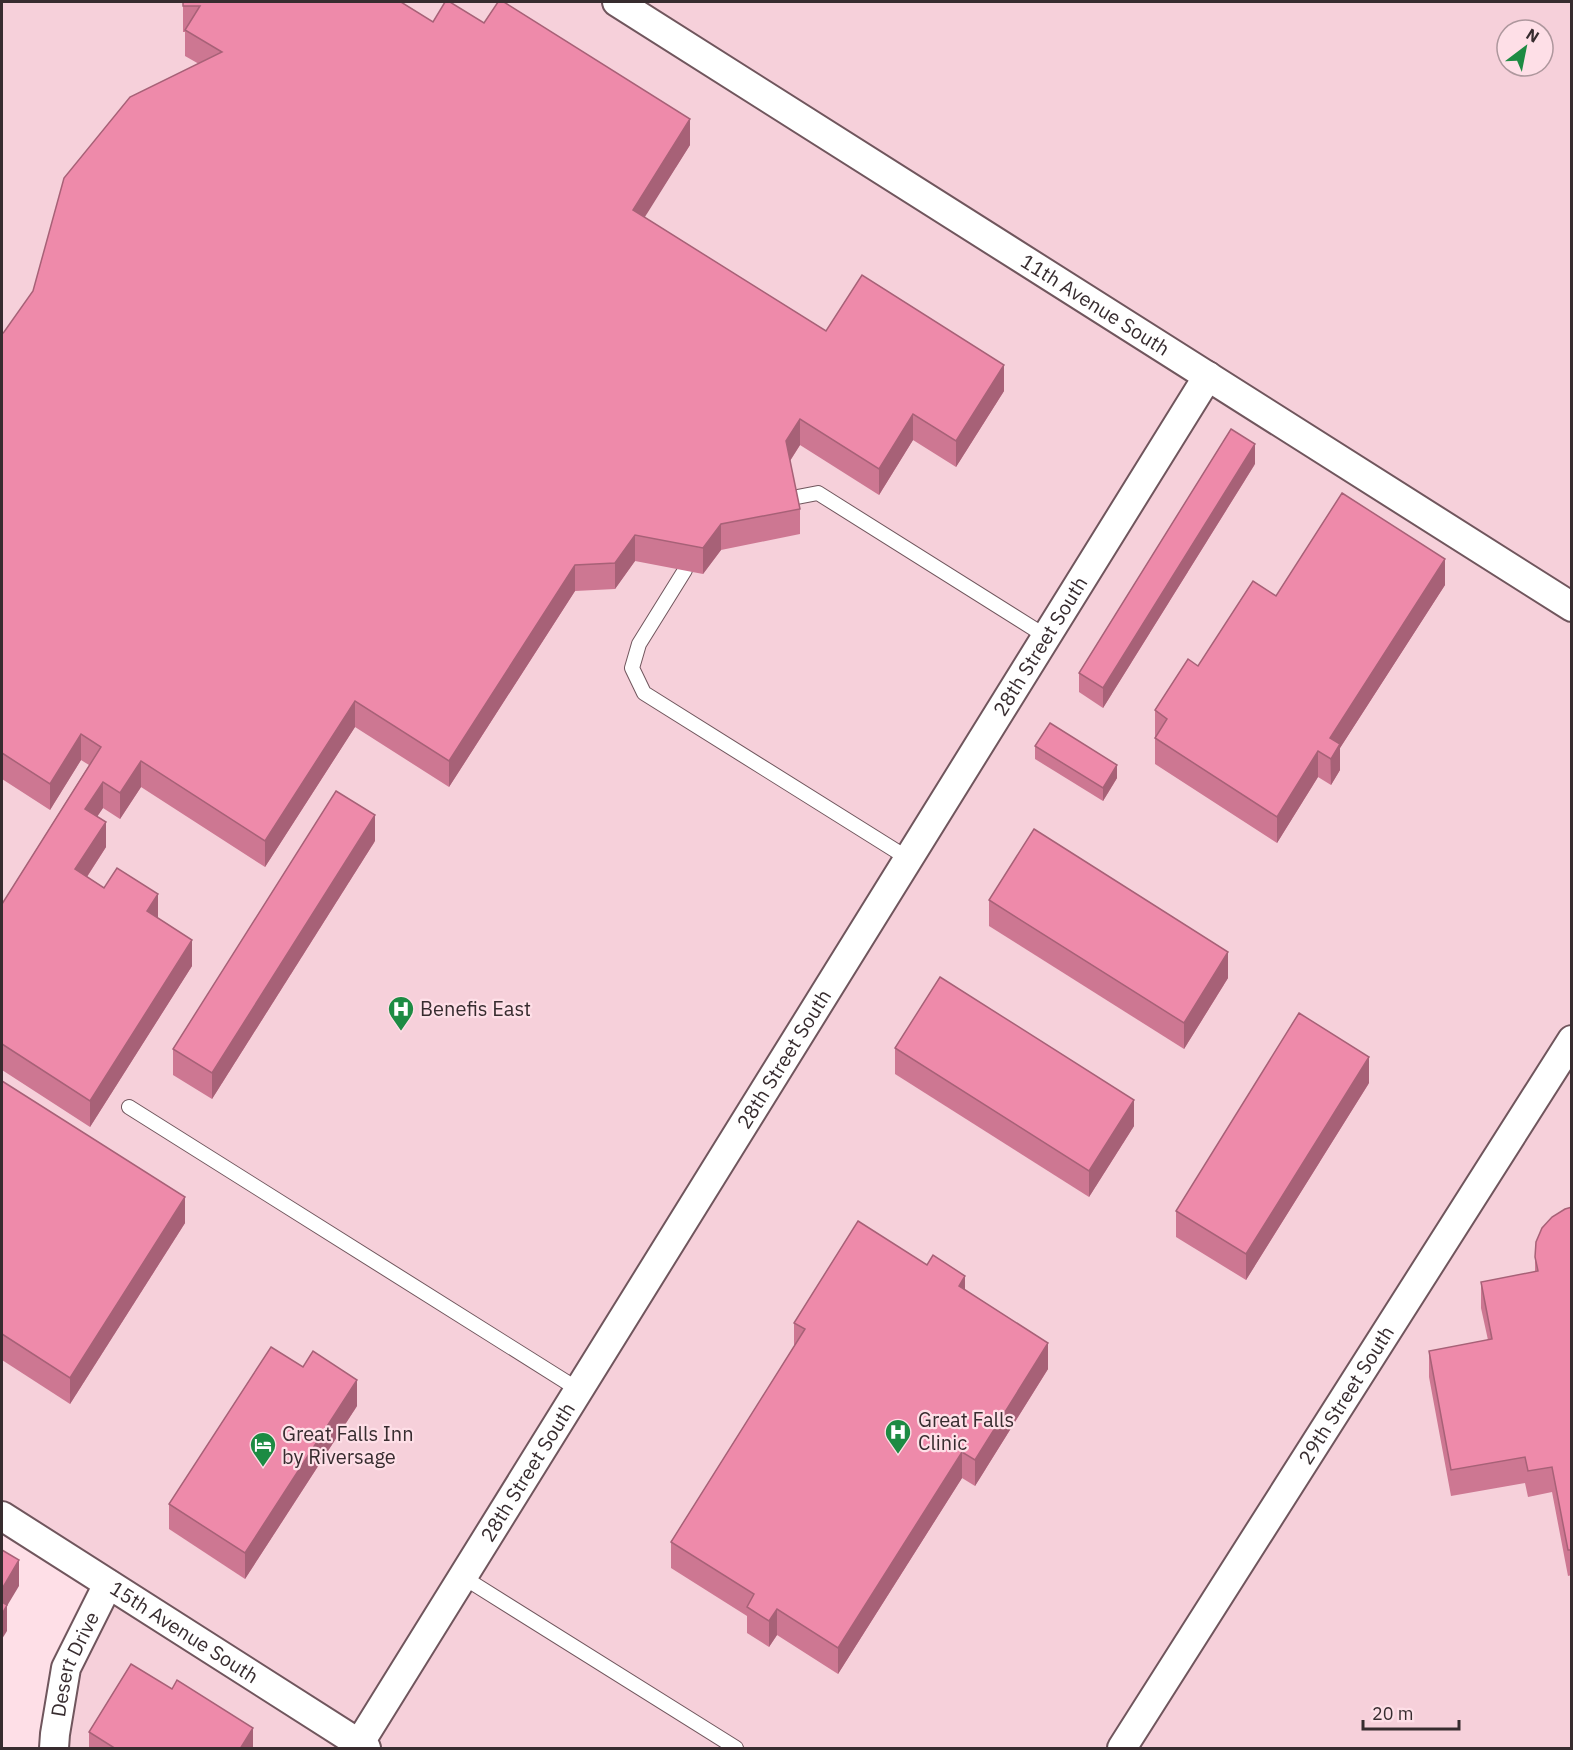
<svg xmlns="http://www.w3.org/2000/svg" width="1573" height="1750" viewBox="0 0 1573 1750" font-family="'IBM Plex Sans',sans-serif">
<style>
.built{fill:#f6d0da;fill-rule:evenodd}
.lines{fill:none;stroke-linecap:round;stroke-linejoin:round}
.lane-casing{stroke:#70565d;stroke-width:16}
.street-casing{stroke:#70565d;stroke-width:32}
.lane{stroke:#fff;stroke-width:14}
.street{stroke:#fff;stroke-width:28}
.wall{fill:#cd7792}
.shaded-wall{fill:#a76177}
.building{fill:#ee8aaa;stroke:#a76177;stroke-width:1.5}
.labels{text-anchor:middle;stroke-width:4.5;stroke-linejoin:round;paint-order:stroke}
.street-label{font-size:20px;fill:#372c2f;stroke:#fedfe7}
.poi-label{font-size:20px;fill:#372c2f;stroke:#fedfe7;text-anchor:start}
</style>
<rect width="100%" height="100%" fill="#fedfe7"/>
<path class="built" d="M2 2H1571V1748H54L108 1584 2 1516ZM1507 30H1543V66H1507Z"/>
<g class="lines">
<g class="lane-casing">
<g id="lane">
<path d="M792 498 818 493 1047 637"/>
<path d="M685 570 639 644 632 668 644 693 909 859"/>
<path d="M129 1107 579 1390"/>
<path d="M463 1577 736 1748"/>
</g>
</g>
<g class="street-casing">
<g id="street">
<path id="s1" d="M617 2 1572 607"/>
<path id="s2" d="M2 1516 366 1748"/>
<path id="s3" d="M359 1744 1208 376"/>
<path id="s4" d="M54 1748 55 1734 66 1668 108 1584"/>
<path id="s5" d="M1122 1748 1572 1040"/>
</g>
</g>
<use href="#lane" class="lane"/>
<use href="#street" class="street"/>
</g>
<g class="wall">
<path d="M183 2 433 22 484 23 690 145 644 217 826 331 1004 391 956 467 913 440 879 495 800 445 790 461 800 509V534L721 550 703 574 635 561 615 589 575 591 449 787 355 727 265 867 141 787 120 819 103 808 97 816 106 847 87 877 104 888 158 918 192 966 90 1127 2 1070V904L89 765 81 760 50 810 2 779V334L4 332 199 64 185 56V32H183Z"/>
<path d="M1255 464 1103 708 1079 692V673Z"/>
<path d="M1445 585 1340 748V770L1331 785 1318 777 1277 843 1155 764V710L1198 666 1276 596Z"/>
<path d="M1035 746 1117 778 1103 801 1035 759Z"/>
<path d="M375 841 212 1099 173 1075V1049Z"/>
<path d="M989 900 1228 978 1184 1049 989 926Z"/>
<path d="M895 1048 1134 1126 1089 1197 895 1074Z"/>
<path d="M2 1081 185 1223 70 1404 2 1360Z"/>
<path d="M1369 1083 1246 1280 1176 1237V1211Z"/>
<path d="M1572 1207V1575L1568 1576 1552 1492 1528 1497 1525 1483 1451 1496 1429 1377V1351L1488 1340 1481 1308V1282L1535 1272V1257Z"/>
<path d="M965 1290 1048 1369 975 1486 962 1478 838 1674 777 1635 769 1647 747 1633V1616L671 1568V1542L794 1347V1323Z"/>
<path d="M357 1406 245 1579 169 1529V1504Z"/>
<path d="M89 1732 253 1748V1749H89Z"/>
</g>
<g class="shaded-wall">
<path d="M690 119V145L633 236V210Z"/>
<path d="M1004 365V391L956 467V441Z"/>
<path d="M913 414V440L879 495V469Z"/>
<path d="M800 419V445L786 467V441Z"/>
<path d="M1255 444V464L1103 708V688Z"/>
<path d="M721 524V550L703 574V548Z"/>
<path d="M635 535V561L615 589V563Z"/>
<path d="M1445 559V585L1340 748V770L1331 785 1330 738Z"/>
<path d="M575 565V591L449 787V761Z"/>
<path d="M355 701V727L265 867V841Z"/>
<path d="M81 734V760L50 810V784Z"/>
<path d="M1318 751V777L1277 843V817Z"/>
<path d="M141 761V787L120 819V793Z"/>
<path d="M1117 765V778L1103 801V788Z"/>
<path d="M103 782V808L85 835V809Z"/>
<path d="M375 815V841L212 1099V1073Z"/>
<path d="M106 822V847L75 895V869Z"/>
<path d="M158 894V920L147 911Z"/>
<path d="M192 940V966L90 1127V1101Z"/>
<path d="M1228 952V978L1184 1049V1023Z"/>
<path d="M1369 1057V1083L1246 1280V1254Z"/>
<path d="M1134 1100V1126L1089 1197V1171Z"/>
<path d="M185 1197V1223L70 1404V1378Z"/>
<path d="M965 1276V1302L959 1286Z"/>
<path d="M1048 1343V1369L975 1486V1460Z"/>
<path d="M357 1380V1406L245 1579V1553Z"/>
<path d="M962 1452V1478L838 1674V1648Z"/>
<path d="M19 1560V1586L7 1606V1631L2 1639V1589Z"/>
<path d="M777 1609V1635L769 1647V1621Z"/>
<path d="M253 1728V1749H240Z"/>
</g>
<g class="building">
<path d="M183 2H401L433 22 445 2H450L484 23 498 2H504L690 119 633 210 826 331 862 275 1004 365 956 441 913 414 879 469 800 419 786 441 800 509 721 524 703 548 635 535 615 563 575 565 449 761 355 701 265 841 141 761 120 793 103 782 85 809 106 822 75 869 104 888 117 868 158 894 147 911 192 940 90 1101 2 1044V904L101 747 81 734 50 784 2 753V334L4 332 33 291 64 178 130 97 222 52 185 30 200 6H183Z"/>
<path d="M1231 429 1255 444 1103 688 1079 673Z"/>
<path d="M1342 493 1445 559 1330 738 1340 744 1331 759 1318 751 1277 817 1155 738 1167 719 1155 710 1188 659 1198 666 1253 581 1276 596Z"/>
<path d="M1050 723 1117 765 1103 788 1035 746Z"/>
<path d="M336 791 375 815 212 1073 173 1049Z"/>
<path d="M1034 829 1228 952 1184 1023 989 900Z"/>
<path d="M940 977 1134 1100 1089 1171 895 1048Z"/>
<path d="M1299 1013 1369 1057 1246 1254 1176 1211Z"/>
<path d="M2 1081 185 1197 70 1378 2 1334Z"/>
<path d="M1572 1207V1550H1568L1552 1467 1528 1471 1525 1457 1451 1470 1429 1351 1492 1339 1481 1282 1538 1271 1535 1257 1536 1242 1542 1228 1552 1217 1565 1209Z"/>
<path d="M858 1221 927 1265 933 1255 965 1276 959 1286 1048 1343 975 1460 962 1452 838 1648 777 1609 769 1621 747 1607 754 1594 671 1542 805 1329 794 1323Z"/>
<path d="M271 1347 303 1367 313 1351 357 1380 245 1553 169 1504Z"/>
<path d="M2 1550 19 1560 2 1589Z"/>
<path d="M2 1602 7 1605 2 1614Z"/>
<path d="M131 1664 172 1689 177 1680 253 1728 240 1749H116L89 1732Z"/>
</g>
<defs>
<g id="hospital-pin" transform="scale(1.35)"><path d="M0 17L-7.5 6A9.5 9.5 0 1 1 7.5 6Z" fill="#1d8b43" stroke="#fedfe7"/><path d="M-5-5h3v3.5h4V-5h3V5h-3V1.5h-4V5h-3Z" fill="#fff"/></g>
<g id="hotel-pin" transform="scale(1.35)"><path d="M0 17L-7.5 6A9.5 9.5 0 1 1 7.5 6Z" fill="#1d8b43" stroke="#fedfe7"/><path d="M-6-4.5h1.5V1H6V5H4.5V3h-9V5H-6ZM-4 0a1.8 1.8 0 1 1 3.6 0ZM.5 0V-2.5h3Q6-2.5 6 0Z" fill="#fff"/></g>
</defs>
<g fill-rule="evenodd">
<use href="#hospital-pin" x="401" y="1009"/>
<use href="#hospital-pin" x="898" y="1432"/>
<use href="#hotel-pin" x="263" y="1445"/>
</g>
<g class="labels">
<g class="street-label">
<text dy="7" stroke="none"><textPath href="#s1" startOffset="566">11th Avenue South</textPath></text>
<text dy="7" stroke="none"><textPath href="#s3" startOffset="1292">28th Street South</textPath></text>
<text dy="7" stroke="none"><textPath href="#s3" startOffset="806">28th Street South</textPath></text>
<text dy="7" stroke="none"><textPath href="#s5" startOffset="418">29th Street South</textPath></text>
<text dy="7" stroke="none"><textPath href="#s3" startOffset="320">28th Street South</textPath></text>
<text dy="7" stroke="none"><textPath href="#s2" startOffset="216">15th Avenue South</textPath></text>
<text dy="7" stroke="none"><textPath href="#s4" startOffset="87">Desert Drive</textPath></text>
</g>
<g class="poi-label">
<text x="420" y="1016">Benefis East</text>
<text x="918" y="1427">Great Falls<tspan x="918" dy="23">Clinic</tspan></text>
<text x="282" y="1441">Great Falls Inn<tspan x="282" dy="23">by Riversage</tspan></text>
</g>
</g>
<rect width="1573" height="1750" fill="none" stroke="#372c2f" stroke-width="6"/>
<g transform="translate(1525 48) rotate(32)"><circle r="28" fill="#fedfe7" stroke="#ae979d" stroke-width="1.5"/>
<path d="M0-4.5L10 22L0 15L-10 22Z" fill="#1d8b43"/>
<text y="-9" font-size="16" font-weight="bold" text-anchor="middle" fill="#372c2f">N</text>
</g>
<path d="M1363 1720v9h96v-9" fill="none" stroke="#372c2f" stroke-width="3"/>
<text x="1372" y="1720" font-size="18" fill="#372c2f" stroke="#fedfe7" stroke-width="4.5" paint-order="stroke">20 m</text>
</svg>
